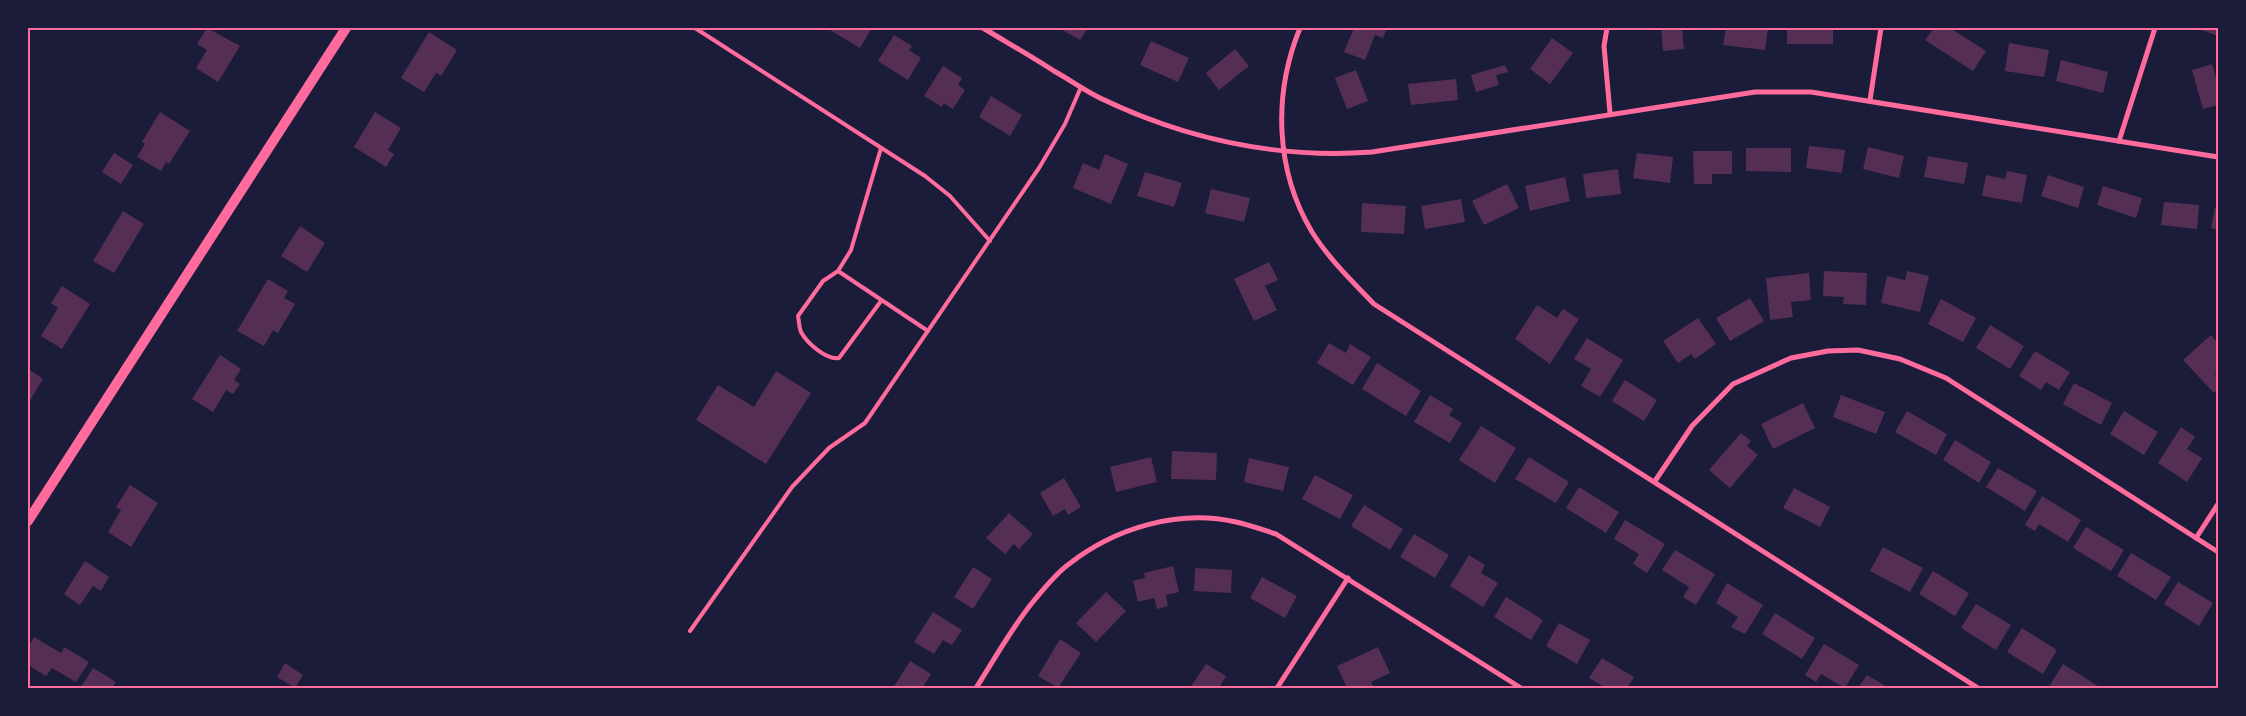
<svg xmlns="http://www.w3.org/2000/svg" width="2246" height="716" viewBox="0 0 2246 716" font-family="'Roboto Serif',serif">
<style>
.building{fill:#542f53}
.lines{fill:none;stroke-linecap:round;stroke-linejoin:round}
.service{stroke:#ff6b9d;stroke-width:4}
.minor{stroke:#ff6b9d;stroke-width:5}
.secondary{stroke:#ff6b9d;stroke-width:10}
.neatline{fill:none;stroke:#ff6b9d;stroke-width:2}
</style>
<rect width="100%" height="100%" fill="#1b1b3a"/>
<g class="building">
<path d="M207 28 240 46 218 82 196 68 207 50 197 44Z"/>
<path d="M831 28H872L860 48 830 30Z"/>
<path d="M1059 28H1088L1080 40Z"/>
<path d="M1354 28H1387L1383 38 1375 35 1365 60 1344 52Z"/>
<path d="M1661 28H1682L1684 49 1663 51Z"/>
<path d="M1726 28H1768L1765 50 1723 45Z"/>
<rect x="1787" y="28" width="46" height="16"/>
<path d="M1934 28H1950L1986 51 1973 71 1925 40Z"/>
<path d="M2197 28H2218V36Z"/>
<path d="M429 32 457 50 441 76 436 73 424 92 401 78Z"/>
<path d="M894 35 912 46 909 50 921 58 908 80 878 61Z"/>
<path d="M1552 38 1573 53 1550 84 1530 69Z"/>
<path d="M1151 41 1189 58 1178 82 1140 65Z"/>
<path d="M2009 43 2049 50 2044 77 2005 71Z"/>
<path d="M1235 49 1249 66 1219 90 1206 73Z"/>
<path d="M2061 60 2108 72 2103 93 2056 81Z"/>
<path d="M2212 64 2218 85V105L2203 109 2192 70Z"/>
<path d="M1505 65 1508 72 1496 75 1499 85 1476 92 1471 75Z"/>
<path d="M943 66 962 78 958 85 965 90 953 109 944 103 942 107 924 96Z"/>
<path d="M1356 70 1368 101 1347 109 1335 78Z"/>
<path d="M1456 79 1458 100 1411 105 1408 84Z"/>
<path d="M991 96 1022 115 1010 136 979 117Z"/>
<path d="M160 112 190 131 169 164 166 162 161 171 137 157 145 144 142 142Z"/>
<path d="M375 112 401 128 388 150 394 154 386 167 354 147Z"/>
<path d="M1809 146 1845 150 1842 173 1806 168Z"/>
<path d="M1868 147 1904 156 1899 178 1863 169Z"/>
<path d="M1746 148H1791V172L1746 171Z"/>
<path d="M1693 151H1732V174H1712V184H1694Z"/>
<path d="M114 153 133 165 121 184 102 172Z"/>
<path d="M1637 153 1673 157 1670 183 1633 178Z"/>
<path d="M1105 154 1128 164 1111 204 1073 188 1083 163 1099 170Z"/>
<path d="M1928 156 1968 163 1964 184 1924 177Z"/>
<path d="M1618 169 1621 194 1586 198 1583 174Z"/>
<path d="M2007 171 2027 175 2022 203 1982 196 1986 175 2005 179Z"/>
<path d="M1145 172 1182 183 1174 207 1137 196Z"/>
<path d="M2048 175 2084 187 2078 208 2041 196Z"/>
<path d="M1565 177 1570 201 1530 211 1525 186Z"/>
<path d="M1507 184 1519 208 1484 225 1472 201Z"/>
<path d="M2103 186 2142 198 2136 218 2097 205Z"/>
<path d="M1211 189 1250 198 1244 222 1205 213Z"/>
<path d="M1461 199 1465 222 1425 229 1421 206Z"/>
<path d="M2164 202 2199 205 2197 229 2161 225Z"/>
<path d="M1362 203 1406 206 1404 234 1361 232Z"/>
<path d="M2215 208H2218V230L2211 228Z"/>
<path d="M123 211 144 224 114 273 93 261Z"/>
<path d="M300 226 325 243 307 272 281 256Z"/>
<path d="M1269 262 1278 280 1265 286 1277 310 1254 321 1234 279Z"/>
<path d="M1824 271 1867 273 1866 305 1843 304 1844 297 1823 296Z"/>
<path d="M1907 271 1929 276 1920 312 1881 303 1887 276 1905 280Z"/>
<path d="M1809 273 1811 300 1791 302 1793 317 1770 320 1766 278Z"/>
<path d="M268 279 288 291 284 298 295 304 278 333 273 330 264 346 237 331Z"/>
<path d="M62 286 90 304 62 349 41 336 58 308 51 303Z"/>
<path d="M1750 298 1764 321 1730 341 1716 318Z"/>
<path d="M1941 299 1976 318 1963 342 1928 324Z"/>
<path d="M1537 305 1557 318 1563 309 1579 319 1550 364 1515 339Z"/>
<path d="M1698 318 1716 344 1695 359 1691 354 1678 363 1663 341Z"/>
<path d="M1990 325 2024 346 2010 369 1976 348Z"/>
<path d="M2211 335 2218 343V371L2215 374 2218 378V389L2214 393 2183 360Z"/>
<path d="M1587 338 1623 360 1600 397 1581 386 1591 369 1574 359Z"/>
<path d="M1329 343 1346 353 1350 344 1371 357 1353 385 1317 363Z"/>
<path d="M2035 351 2070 372 2059 390 2046 382 2041 390 2019 376Z"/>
<path d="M220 355 241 369 234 380 240 384 233 394 226 390 213 412 192 399Z"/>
<path d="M1377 363 1421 391 1406 416 1362 389Z"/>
<path d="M28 369 43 379 28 404Z"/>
<path d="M776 371 811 393 766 464 696 420 718 385 754 407Z"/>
<path d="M1625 380 1657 400 1644 421 1612 401Z"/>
<path d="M2074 383 2112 403 2101 425 2063 404Z"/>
<path d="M1430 395 1453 409 1449 415 1462 423 1450 443 1414 422Z"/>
<path d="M1841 395 1885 412 1876 434 1833 417Z"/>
<path d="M1803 403 1815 428 1773 449 1761 424Z"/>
<path d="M1907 411 1947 434 1936 455 1895 432Z"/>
<path d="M2124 411 2158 432 2144 455 2110 434Z"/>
<path d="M1481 426 1516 448 1495 483 1459 460Z"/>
<path d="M2181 427 2195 437 2187 449 2202 458 2187 482 2158 463Z"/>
<path d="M1741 433 1751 441 1747 446 1758 455 1730 488 1709 470Z"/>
<path d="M1955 440 1991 462 1979 483 1943 460Z"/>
<path d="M1172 451 1217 453 1216 480 1171 479Z"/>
<path d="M1151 457 1157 482 1116 492 1110 467Z"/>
<path d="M1529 457 1569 482 1556 503 1515 479Z"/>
<path d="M1249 458 1289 467 1283 491 1244 482Z"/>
<path d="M1998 468 2037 491 2025 511 1986 487Z"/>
<path d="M1315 475 1353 495 1340 519 1302 499Z"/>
<path d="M1064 478 1081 507 1068 515 1065 509 1053 516 1040 493Z"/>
<path d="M130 485 158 503 131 547 108 532 121 510 116 507Z"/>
<path d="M1579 487 1619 512 1606 533 1566 508Z"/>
<path d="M1794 488 1830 507 1820 527 1783 508Z"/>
<path d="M2042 496 2081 520 2068 542 2039 524 2035 531 2025 525Z"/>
<path d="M1364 505 1403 529 1390 550 1351 526Z"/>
<path d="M1009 513 1033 534 1019 549 1014 544 1005 554 986 538Z"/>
<path d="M1625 520 1665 544 1647 573 1633 564 1639 554 1614 539Z"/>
<path d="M2086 527 2124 550 2111 571 2073 548Z"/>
<path d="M1414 534 1449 555 1435 578 1400 557Z"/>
<path d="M1883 547 1923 568 1910 592 1870 571Z"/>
<path d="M1675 550 1715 574 1696 605 1683 597 1689 587 1662 570Z"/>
<path d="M2131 553 2171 577 2156 600 2117 576Z"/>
<path d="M1469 555 1485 565 1481 573 1498 583 1483 607 1450 586Z"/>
<path d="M85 561 109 577 101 591 93 586 80 605 64 594Z"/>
<path d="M1173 566 1179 592 1166 595 1168 606 1157 609 1154 598 1138 602 1133 581 1145 578 1144 573Z"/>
<path d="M973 567 992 579 973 609 954 597Z"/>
<path d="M1195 568 1232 570 1231 593 1194 591Z"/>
<path d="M1933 571 1969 593 1955 616 1919 594Z"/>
<path d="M1262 577 1297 596 1285 618 1250 598Z"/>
<path d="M2178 582 2213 603 2199 626 2164 604Z"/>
<path d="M1727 583 1763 605 1745 634 1731 627 1738 617 1716 603Z"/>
<path d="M1106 592 1126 611 1096 642 1076 623Z"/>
<path d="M1506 597 1543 620 1531 640 1494 617Z"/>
<path d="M1976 604 2011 625 1996 650 1961 628Z"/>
<path d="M933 612 962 630 952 645 943 640 934 654 914 642Z"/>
<path d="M1775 613 1815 638 1802 659 1762 634Z"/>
<path d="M1559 623 1590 640 1577 664 1546 646Z"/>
<path d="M2022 628 2057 650 2043 674 2007 652Z"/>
<path d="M34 637 61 653 64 647 89 662 76 682 52 668 46 676 28 665V648Z"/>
<path d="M1060 639 1081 653 1058 688 1038 676Z"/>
<path d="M1824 644 1859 665 1845 688 1821 674 1816 682 1805 675Z"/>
<path d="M1378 647 1390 673 1371 682 1374 688H1347L1337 666Z"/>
<path d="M1602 658 1634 677 1627 688H1606L1589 678Z"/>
<path d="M910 661 931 674 922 688H893Z"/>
<path d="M285 663 303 675 295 688 277 677Z"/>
<path d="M1206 664 1226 676 1219 688H1190Z"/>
<path d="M2063 664 2098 686 2096 688H2055L2050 685Z"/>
<path d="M93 668 116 682 112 688 81 687Z"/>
<path d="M1867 675 1889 688H1858Z"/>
</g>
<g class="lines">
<g class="service">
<path d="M695 28 925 176 950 196 990 241"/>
<path d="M881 148 851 250 838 271 928 331"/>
<path d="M838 271 823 281 798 316C799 321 799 327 801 332 807 343 826 360 839 358L881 301"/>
<path d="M690 631 792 487 829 448 865 423 1039 168 1065 124 1081 87"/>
</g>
<g class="minor">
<path d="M983 28C1006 42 1031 56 1054 71 1070 80 1084 90 1100 98 1185 139 1278 159 1372 152L1755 92H1811L2218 157"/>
<path d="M1300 28C1273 94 1275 170 1312 232 1329 259 1352 281 1374 304L1978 688"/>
<path d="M1607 28 1604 46 1610 113"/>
<path d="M1870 100 1881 28"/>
<path d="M2119 141 2155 28"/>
<path d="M1655 481 1692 426 1733 384 1791 358 1828 351 1858 350 1900 359 1946 378 2218 552"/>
<path d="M2196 538 2218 504"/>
<path d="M976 688C994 660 1011 629 1032 603 1043 590 1055 574 1069 564 1115 528 1178 509 1236 522 1250 525 1263 530 1276 534L1521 688"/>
<path d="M1277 688 1348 578"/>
</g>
<path class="secondary" d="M28 521 346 28"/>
</g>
<rect width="2246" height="716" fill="none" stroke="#1b1b3a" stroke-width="58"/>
<rect x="29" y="29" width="2188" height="658" class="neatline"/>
</svg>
